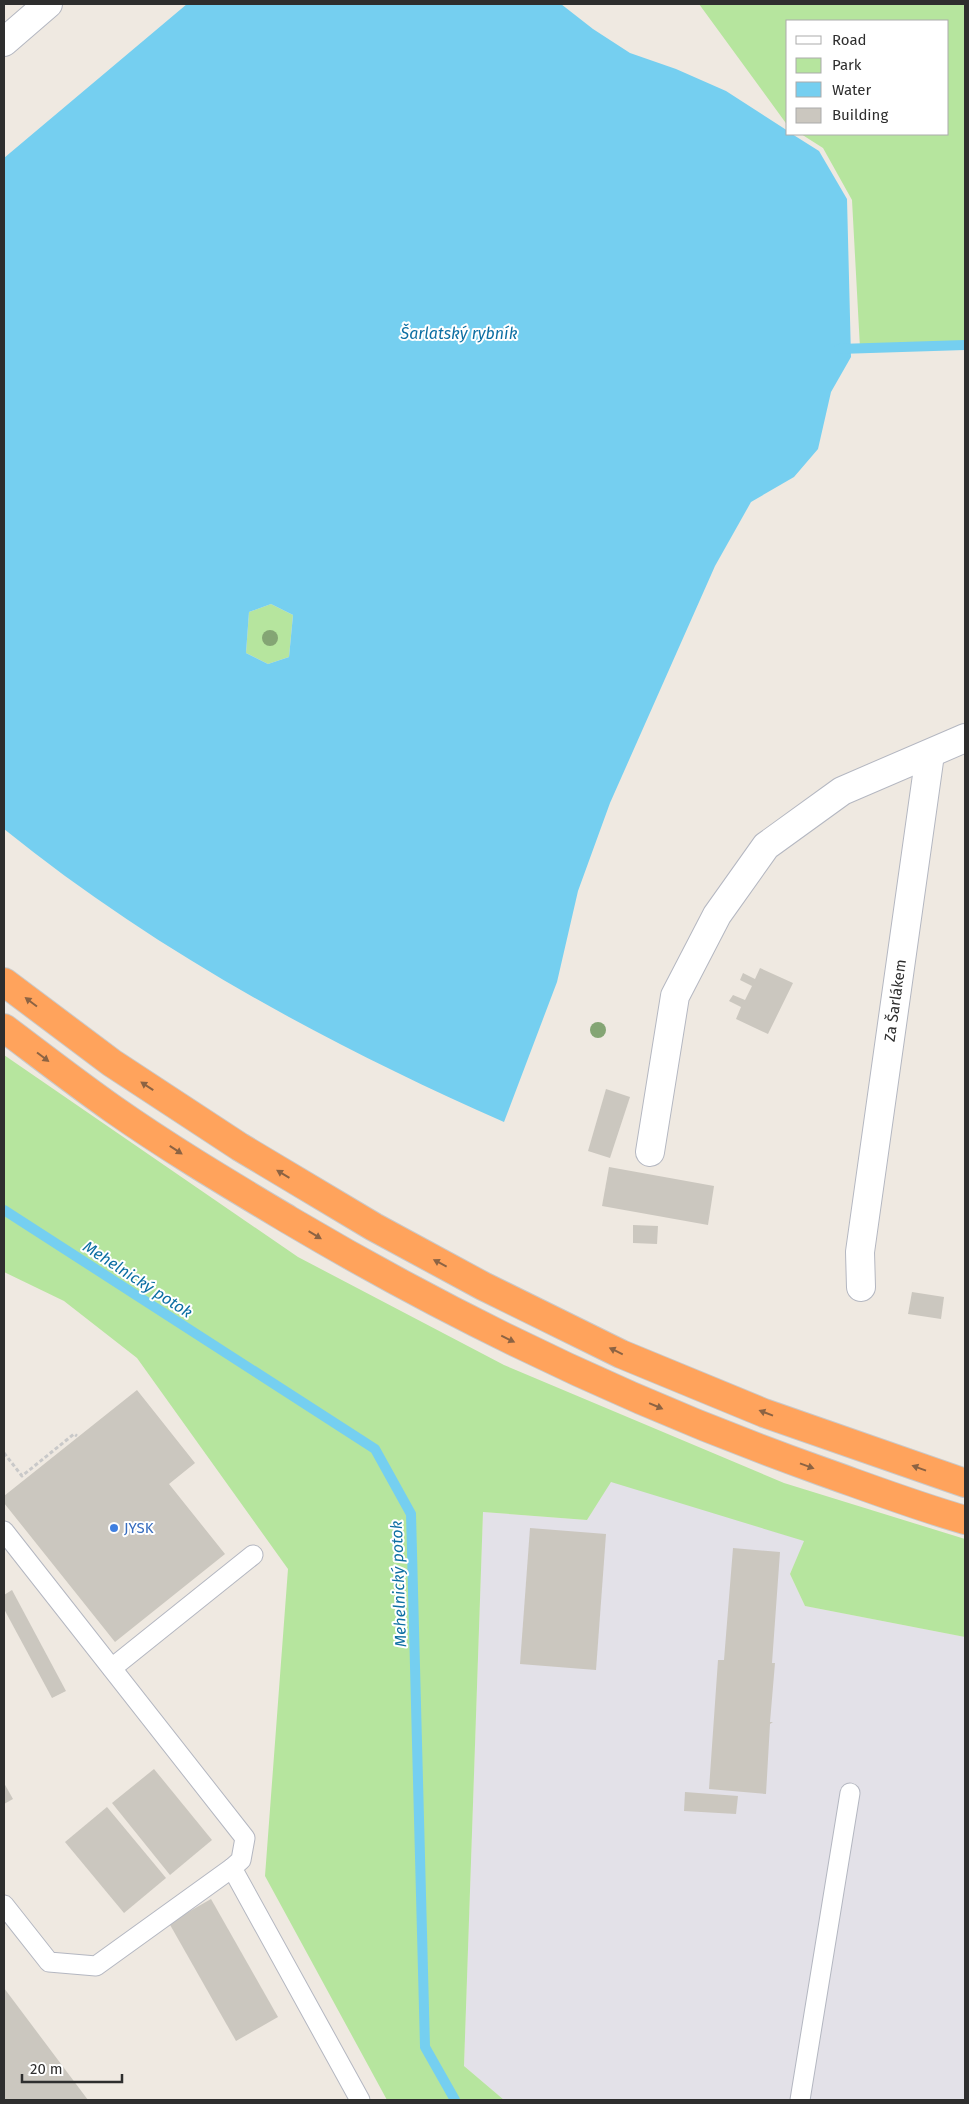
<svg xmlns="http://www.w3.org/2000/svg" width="969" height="2104" viewBox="0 0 969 2104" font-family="'Fira Sans',sans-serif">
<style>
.industrial{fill:#e3e1e8}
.green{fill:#b6e59e}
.water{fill:#75cff0;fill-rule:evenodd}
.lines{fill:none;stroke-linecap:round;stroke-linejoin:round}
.stream{stroke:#75cff0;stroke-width:10}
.building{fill:#cbc7bf}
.lane-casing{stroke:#b4b7c1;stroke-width:21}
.street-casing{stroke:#b4b7c1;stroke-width:30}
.highway-casing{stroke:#c9c9c9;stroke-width:30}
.path{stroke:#c9c9c9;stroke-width:3;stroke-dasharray:4 2.5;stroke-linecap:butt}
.lane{stroke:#fff;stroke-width:19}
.street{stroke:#fff;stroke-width:28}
.highway{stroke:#ffa35c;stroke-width:28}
.tree{fill:#84a574}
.oneway{fill:#8c6343}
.shop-dot{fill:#3f7fe0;stroke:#fff;stroke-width:2}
.labels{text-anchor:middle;stroke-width:4;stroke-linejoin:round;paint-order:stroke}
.street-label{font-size:15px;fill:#2e2e2e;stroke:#fff}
.shop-label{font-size:15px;fill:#366cbe;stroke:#fff;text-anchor:start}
.water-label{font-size:16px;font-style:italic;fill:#0d6fa3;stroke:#fff}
</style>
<rect width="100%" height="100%" fill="#efe9e1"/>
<path class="industrial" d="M611 1481 805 1541 790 1574 805 1606 965 1637V2100H504L464 2066 483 1512 587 1520Z"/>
<g class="green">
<path d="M699 4H965V343L860 348 852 200 823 148 801 134H948V21H788V126Z"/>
<path d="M271 604 293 615 289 657 268 664 246 653 249 612Z"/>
<path d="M4 1055 298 1257 504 1365 784 1483 965 1539V1637L805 1606 790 1574 804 1541 611 1482 587 1520 483 1512 464 2066 504 2100H387L265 1876 288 1569 137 1358 64 1301 4 1272Z"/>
</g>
<path class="water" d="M187 4H561L593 29 630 53 676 69 726 91 788 131V134H792L819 151 847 199 851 357 831 392 818 449 794 477 751 502 715 566 610 803 578 891 557 982 504 1122C327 1044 155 951 4 829V158ZM271 604 293 615 289 657 268 664 246 653 249 612Z"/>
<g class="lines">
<g class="stream">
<path d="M839 349 965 345"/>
<path d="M4 1210 375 1449 411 1514 425 2047 455 2100"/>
</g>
</g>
<g class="building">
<path d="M760 968 793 983 768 1034 736 1019 741 1007 729 1001 733 995 745 1000 752 986 740 980 743 973 755 979Z"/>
<path d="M606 1089 630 1097 610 1158 588 1151Z"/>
<path d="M609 1167 714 1186 708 1225 602 1206Z"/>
<path d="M633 1225 658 1226 657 1244 633 1243Z"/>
<path d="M912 1292 944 1297 941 1319 908 1314Z"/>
<path d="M137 1390 195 1463 169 1484 225 1554 115 1642 4 1503V1496Z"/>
<path d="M530 1528 606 1534 596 1670 520 1664Z"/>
<path d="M733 1548 780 1552 772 1663H775L770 1722H773L770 1724 766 1794 709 1789 718 1660H724Z"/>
<path d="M12 1590 66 1691 52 1698 4 1609V1595Z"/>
<path d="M154 1769 212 1840 170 1875 112 1803Z"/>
<path d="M4 1783 13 1799 4 1804Z"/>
<path d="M685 1792 738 1796 736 1814 684 1811Z"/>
<path d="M107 1807 166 1878 124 1913 65 1842Z"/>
<path d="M211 1899 278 2017 236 2041 169 1923Z"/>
<path d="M4 1988 88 2100H4Z"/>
</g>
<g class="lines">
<g class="lane-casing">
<g id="lane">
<path d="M4 1531 245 1838 241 1860 232 1868 360 2100"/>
<path d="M112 1668 253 1555"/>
<path d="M4 1905 49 1962 96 1966 232 1868"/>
<path d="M800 2100 850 1793"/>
</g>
</g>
<g class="street-casing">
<g id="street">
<path d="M4 42 48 4"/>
<path d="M650 1152 675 996 717 915 766 846 842 791 965 738"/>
<path id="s1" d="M861 1287 860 1252 930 754"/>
</g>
</g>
<g class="highway-casing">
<g id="highway">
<path d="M4 982 112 1063 240 1147 374 1227 483 1286 621 1354 764 1413 965 1483"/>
<path d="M4 1028C40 1055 76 1083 113 1109 170 1149 229 1184 289 1220 458 1320 635 1405 821 1471 869 1488 916 1506 965 1520"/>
</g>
</g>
<path class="path" d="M4 1453 22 1476 74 1434 77 1436"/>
<use href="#lane" class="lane"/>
<use href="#street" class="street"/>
<use href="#highway" class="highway"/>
</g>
<g class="tree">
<circle cx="270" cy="638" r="8"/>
<circle cx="598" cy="1030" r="8"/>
</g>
<defs><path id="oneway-solid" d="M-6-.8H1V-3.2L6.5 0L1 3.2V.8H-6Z" transform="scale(1.25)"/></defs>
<g class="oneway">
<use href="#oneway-solid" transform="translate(31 1002) rotate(-143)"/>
<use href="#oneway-solid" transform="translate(43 1057) rotate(37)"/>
<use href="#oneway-solid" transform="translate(147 1086) rotate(-147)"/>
<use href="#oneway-solid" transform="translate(176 1150) rotate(33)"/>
<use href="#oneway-solid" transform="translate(283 1174) rotate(-149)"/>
<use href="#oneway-solid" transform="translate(315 1235) rotate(31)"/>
<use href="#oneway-solid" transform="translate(440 1263) rotate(-152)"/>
<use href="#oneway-solid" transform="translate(508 1339) rotate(26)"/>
<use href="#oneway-solid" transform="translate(616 1351) rotate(-154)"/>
<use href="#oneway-solid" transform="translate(656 1406) rotate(23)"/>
<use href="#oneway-solid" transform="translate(766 1413) rotate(-159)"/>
<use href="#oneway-solid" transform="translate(807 1466) rotate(20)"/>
<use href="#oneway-solid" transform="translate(919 1468) rotate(-160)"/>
</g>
<circle class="shop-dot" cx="114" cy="1528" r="5"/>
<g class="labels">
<g class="street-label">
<text dy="5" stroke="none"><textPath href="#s1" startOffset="289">Za Šarlákem</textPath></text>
</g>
<g class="shop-label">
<text x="124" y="1533">JYSK</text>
</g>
<g class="water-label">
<text x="459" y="339">Šarlatský rybník</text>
<text transform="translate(138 1279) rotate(33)" y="6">Mehelnický potok</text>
<text transform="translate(398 1584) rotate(-92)" y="6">Mehelnický potok</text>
</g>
</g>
<rect width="969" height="2104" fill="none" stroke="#2e2e2e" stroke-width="10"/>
<rect x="786" y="20" width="162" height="115" fill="#ffffff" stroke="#ababab"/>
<rect x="796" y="36" width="25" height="8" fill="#ffffff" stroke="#ababab"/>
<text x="832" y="45" font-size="15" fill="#2e2e2e">Road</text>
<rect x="796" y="58" width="25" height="15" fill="#b6e59e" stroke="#ababab"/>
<text x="832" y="70" font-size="15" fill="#2e2e2e">Park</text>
<rect x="796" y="82" width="25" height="15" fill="#75cff0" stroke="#ababab"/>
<text x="832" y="95" font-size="15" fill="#2e2e2e">Water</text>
<rect x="796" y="108" width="25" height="15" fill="#cbc7bf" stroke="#ababab"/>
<text x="832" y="120" font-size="15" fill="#2e2e2e">Building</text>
<path d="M22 2074v8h100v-8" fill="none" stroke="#2e2e2e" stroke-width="2.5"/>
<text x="30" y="2074" font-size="15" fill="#2e2e2e" stroke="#ffffff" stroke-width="4" paint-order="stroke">20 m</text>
</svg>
